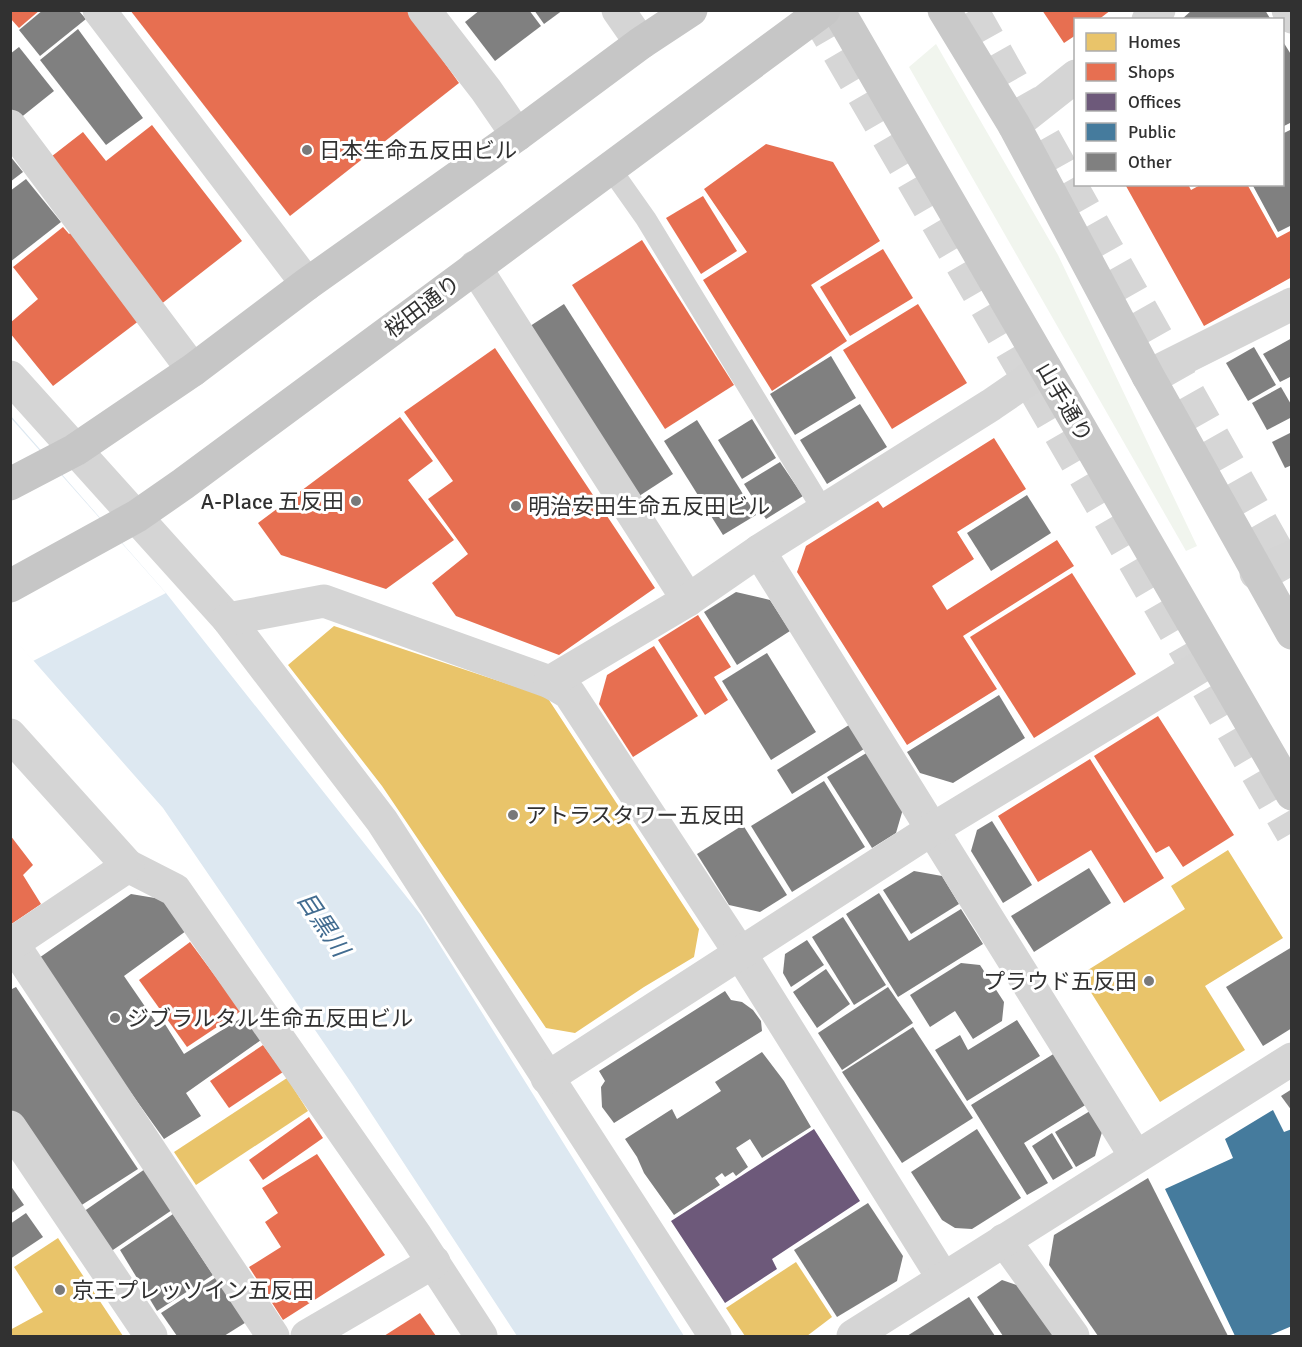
<svg xmlns="http://www.w3.org/2000/svg" width="1302" height="1347" viewBox="0 0 1302 1347" font-family="Signika,'Noto Sans JP',sans-serif">
<style>
.green{fill:#f1f5ee}
.water{fill:#dde8f1}
.pier{fill:#fff}
.homes{fill:#e9c46a}
.shops{fill:#e76f51}
.offices{fill:#6d597a}
.public{fill:#457b9d}
.building{fill:#808080}
.lines{fill:none;stroke-linecap:round;stroke-linejoin:round}
.motorway-tunnel{stroke:#d6d6d6;stroke-width:33;stroke-dasharray:33 16;stroke-linecap:butt}
.service{stroke:#d5d5d5;stroke-width:21}
.minor{stroke:#d5d5d5;stroke-width:33}
.tertiary{stroke:#d5d5d5;stroke-width:33}
.primary{stroke:#c9c9c9;stroke-width:33}
.trunk{stroke:#c6c6c6;stroke-width:33}
.poi-dot{fill:#797979;stroke:#fff;stroke-width:2}
.labels{text-anchor:middle;stroke-width:6;stroke-linejoin:round;paint-order:stroke}
.poi-label{font-size:22px;fill:#313131;stroke:#fff;text-anchor:start}
.street-label{font-size:22px;fill:#313131;stroke:#fff}
.water-label{font-size:24px;font-style:italic;fill:#426c90;stroke:#fff}
</style>
<rect width="100%" height="100%" fill="#fff"/>
<path class="green" d="M936 44 1058 255 1197 546 1186 551 909 67Z"/>
<path class="water" d="M10 415 166 593 421 915 684 1336H517L352 1084 163 808 11 635Z"/>
<path class="pier" d="M10 417 166 593 33 661 10 635Z"/>
<g class="homes">
<path d="M334 626 547 697 699 929 694 957 644 987 575 1033 546 1028 382 786 288 665Z"/>
<path d="M1228 850 1283 938 1205 986 1245 1050 1160 1102 1080 975 1185 909 1171 886Z"/>
<path d="M287 1078 308 1111 196 1185 174 1152Z"/>
<path d="M58 1238 123 1336H10V1330L43 1312 14 1267Z"/>
<path d="M796 1262 832 1317 807 1336H745L726 1308Z"/>
</g>
<g class="shops">
<path d="M10 10H40L19 28 10 18Z"/>
<path d="M130 10H407L459 83 290 216Z"/>
<path d="M1042 10H1111L1098 20H1076V35L1064 43Z"/>
<path d="M152 125 242 241 160 305 47 160 83 132 106 161Z"/>
<path d="M766 144 833 162 880 241 811 285 847 341 772 391 703 280 747 252 704 189Z"/>
<path d="M1129 184H1188L1191 190 1202 184H1247L1277 238 1292 230V277L1204 326 1126 186Z"/>
<path d="M703 196 737 251 701 274 666 218Z"/>
<path d="M63 227 69 234 76 229 144 317 53 386 10 333V323L38 299 13 267Z"/>
<path d="M642 240 734 385 665 429 572 285Z"/>
<path d="M883 249 913 298 850 336 820 287Z"/>
<path d="M918 304 967 383 892 429 843 350Z"/>
<path d="M495 348 655 588 559 655 456 616 432 583 468 554 428 499 453 481 404 412Z"/>
<path d="M400 417 433 461 408 480 454 540 386 589 281 555 258 523Z"/>
<path d="M994 438 1026 489 957 532 974 559 932 586 947 610 1057 540 1074 566 963 636 997 689 907 745 797 572 806 546 878 501 883 508Z"/>
<path d="M1072 573 1136 674 1034 738 970 637Z"/>
<path d="M698 615 731 667 714 677 728 700 705 715 658 640Z"/>
<path d="M654 646 698 716 633 757 599 704 607 675Z"/>
<path d="M1158 716 1234 835 1183 867 1169 846 1156 853 1094 756Z"/>
<path d="M1090 759 1164 878 1124 903 1091 850 1038 882 998 816Z"/>
<path d="M10 835 33 865 23 875 41 904 10 925Z"/>
<path d="M190 942 241 1011 187 1047 139 980Z"/>
<path d="M263 1045 283 1072 229 1108 210 1081Z"/>
<path d="M309 1117 323 1138 263 1180 249 1160Z"/>
<path d="M317 1154 385 1255 283 1320 249 1267 281 1247 265 1222 278 1213 262 1188Z"/>
<path d="M420 1313 436 1336H384Z"/>
</g>
<path class="offices" d="M814 1129 860 1201 772 1259 777 1269 725 1303 671 1221Z"/>
<path class="public" d="M1273 1110 1284 1132 1292 1129V1326L1268 1336H1235L1165 1189 1233 1158 1225 1139Z"/>
<g class="building">
<path d="M43 10H78L86 19 40 56 19 30Z"/>
<path d="M480 10H529L541 26 495 61 465 22Z"/>
<path d="M534 10H563L544 24Z"/>
<path d="M1192 10H1265L1271 20H1181Z"/>
<path d="M78 29 143 118 106 145 40 60Z"/>
<path d="M1282 40 1292 56V122L1282 127Z"/>
<path d="M19 47 54 91 19 119 10 108V54Z"/>
<path d="M1292 129V225L1278 232 1252 184H1282V134Z"/>
<path d="M10 156 23 172 10 182Z"/>
<path d="M26 179 61 222 10 262V191Z"/>
<path d="M564 304 673 474 633 500 524 330Z"/>
<path d="M1292 338V376L1280 382 1263 354Z"/>
<path d="M1254 347 1276 385 1248 401 1226 363Z"/>
<path d="M831 356 856 398 795 435 770 394Z"/>
<path d="M1281 387 1292 406V417L1267 430 1252 403Z"/>
<path d="M860 404 887 447 827 484 800 440Z"/>
<path d="M752 419 776 458 742 479 718 440Z"/>
<path d="M697 420 756 515 723 535 664 441Z"/>
<path d="M1292 432V465L1285 468 1272 442Z"/>
<path d="M780 462 803 496 766 519 744 484Z"/>
<path d="M1027 495 1051 533 991 571 967 533Z"/>
<path d="M736 592 770 600 790 631 737 665 704 612Z"/>
<path d="M767 653 816 732 771 760 722 681Z"/>
<path d="M999 695 1025 738 953 783 920 773 907 752Z"/>
<path d="M849 725 864 749 792 794 777 770Z"/>
<path d="M868 752 903 809 896 833 872 848 827 777Z"/>
<path d="M824 781 865 847 792 892 751 826Z"/>
<path d="M992 821 1032 885 1003 903 971 851 977 830Z"/>
<path d="M743 825 787 895 760 912 729 905 697 854Z"/>
<path d="M1089 868 1111 903 1034 952 1011 916Z"/>
<path d="M914 871 942 876 959 904 911 934 883 890Z"/>
<path d="M879 893 909 941 961 909 983 944 898 997 846 914Z"/>
<path d="M131 894 167 900 186 931 124 976 157 1024 163 1021 184 1054 246 1015 261 1040 186 1093 201 1116 164 1139 36 960Z"/>
<path d="M843 917 886 985 854 1005 812 937Z"/>
<path d="M807 940 824 965 791 987 783 973 785 954Z"/>
<path d="M1292 947V1028L1263 1046 1226 987Z"/>
<path d="M961 963 980 965 1004 1002 1002 1021 973 1039 955 1011 930 1027 910 995Z"/>
<path d="M826 969 850 1004 817 1028 793 992Z"/>
<path d="M16 987 138 1169 77 1208 10 1111V990Z"/>
<path d="M888 987 913 1023 842 1070 818 1033Z"/>
<path d="M725 991 731 1000 742 1002 753 1010 761 1021 762 1031 614 1123 602 1107 601 1087 605 1081 599 1071Z"/>
<path d="M1017 1020 1040 1056 967 1101 935 1050 960 1035 968 1050Z"/>
<path d="M913 1027 973 1118 902 1163 842 1072Z"/>
<path d="M762 1052 784 1081 811 1127 762 1158 750 1139 736 1148 748 1167 736 1176 733 1172 725 1177 722 1173 715 1178 720 1185 674 1215 644 1173 637 1157 625 1139 672 1109 677 1119 721 1091 715 1082Z"/>
<path d="M1055 1053 1087 1104 1024 1143 1048 1183 1027 1195 971 1105Z"/>
<path d="M1292 1089V1111L1281 1096Z"/>
<path d="M1090 1111 1102 1132 1095 1156 1076 1167 1055 1132Z"/>
<path d="M977 1129 1021 1198 972 1229 955 1228 942 1220 911 1172Z"/>
<path d="M1052 1133 1073 1168 1053 1180 1032 1146Z"/>
<path d="M145 1169 172 1210 107 1254 80 1214Z"/>
<path d="M1148 1178 1228 1336H1098L1049 1265 1054 1235Z"/>
<path d="M10 1185 24 1205 10 1214Z"/>
<path d="M868 1203 903 1256 897 1281 837 1317 794 1250Z"/>
<path d="M26 1213 43 1237 10 1259V1224Z"/>
<path d="M173 1214 213 1275 157 1311 120 1250Z"/>
<path d="M218 1276 248 1321 224 1336H177L161 1313Z"/>
<path d="M1002 1280 1022 1287 1055 1336H1003L977 1297Z"/>
<path d="M969 1297 995 1336H907Z"/>
</g>
<g class="lines">
<g class="motorway-tunnel">
<path d="M814 10 1292 833"/>
<path d="M972 10 1292 577"/>
</g>
<path class="service" d="M610 168 646 219 823 510"/>
<g class="minor">
<path d="M99 10 307 284"/>
<path d="M424 10 486 90 517 135"/>
<path d="M618 10 641 43"/>
<path d="M1288 10 1292 17"/>
<path d="M1148 20 1159 10"/>
<path d="M1014 125 1076 76"/>
<path d="M10 126 193 370"/>
<path d="M475 267 688 600"/>
<path d="M1148 376 1292 304"/>
<path d="M10 377 228 619 382 821 715 1336"/>
<path d="M759 551 1136 1157"/>
<path d="M1256 573 1292 557"/>
<path d="M228 619 324 601 550 682 569 693 740 953 943 1278"/>
<path d="M550 682 688 600 759 551 991 405 1045 368"/>
<path d="M128 866 175 890 416 1236 481 1336"/>
<path d="M13 944 273 1336"/>
<path d="M547 1078 931 830 1213 659"/>
<path d="M10 1127 151 1336"/>
<path d="M1004 1240 1073 1336"/>
<path d="M853 1336 1292 1059"/>
</g>
<g class="tertiary">
<path d="M10 735 128 866 10 945"/>
<path d="M307 1336 434 1262"/>
</g>
<g class="primary">
<path d="M838 10 1292 794"/>
<path d="M944 10 1014 125 1148 376 1292 633"/>
</g>
<g class="trunk">
<path d="M10 484 75 450 193 370 307 284 517 135 641 43 691 10"/>
<path d="M10 586 137 516 183 484 824 10"/>
</g>
</g>
<g class="poi-dot">
<circle cx="307" cy="150" r="6"/>
<circle cx="356" cy="501" r="6"/>
<circle cx="516" cy="506" r="6"/>
<circle cx="513" cy="815" r="6"/>
<circle cx="1149" cy="981" r="6"/>
<circle cx="115" cy="1018" r="6"/>
<circle cx="60" cy="1290" r="6"/>
</g>
<g class="labels">
<g class="poi-label">
<text x="319" y="158">日本生命五反田ビル</text>
<text x="344" y="509" text-anchor="end">A-Place 五反田</text>
<text x="528" y="514">明治安田生命五反田ビル</text>
<text x="525" y="823">アトラスタワー五反田</text>
<text x="1137" y="989" text-anchor="end">プラウド五反田</text>
<text x="127" y="1026">ジブラルタル生命五反田ビル</text>
<text x="72" y="1298">京王プレッソイン五反田</text>
</g>
<g class="street-label">
<text transform="translate(422 306) rotate(-37)" y="8">桜田通り</text>
<text transform="translate(1065 402) rotate(60)" y="8">山手通り</text>
</g>
<g class="water-label">
<text transform="translate(323 924) rotate(56)" y="8">目黒川</text>
</g>
</g>
<rect width="1302" height="1347" fill="none" stroke="#313131" stroke-width="24"/>
<rect x="1074" y="18" width="210" height="168" fill="#ffffff" stroke="#adadad" stroke-width="1.5"/>
<rect x="1086" y="33" width="30" height="18" fill="#e9c46a" stroke="#adadad" stroke-width="1.5"/>
<text x="1128" y="48" font-size="18" fill="#313131">Homes</text>
<rect x="1086" y="63" width="30" height="18" fill="#e76f51" stroke="#adadad" stroke-width="1.5"/>
<text x="1128" y="78" font-size="18" fill="#313131">Shops</text>
<rect x="1086" y="93" width="30" height="18" fill="#6d597a" stroke="#adadad" stroke-width="1.5"/>
<text x="1128" y="108" font-size="18" fill="#313131">Offices</text>
<rect x="1086" y="123" width="30" height="18" fill="#457b9d" stroke="#adadad" stroke-width="1.5"/>
<text x="1128" y="138" font-size="18" fill="#313131">Public</text>
<rect x="1086" y="153" width="30" height="18" fill="#808080" stroke="#adadad" stroke-width="1.5"/>
<text x="1128" y="168" font-size="18" fill="#313131">Other</text>
</svg>
